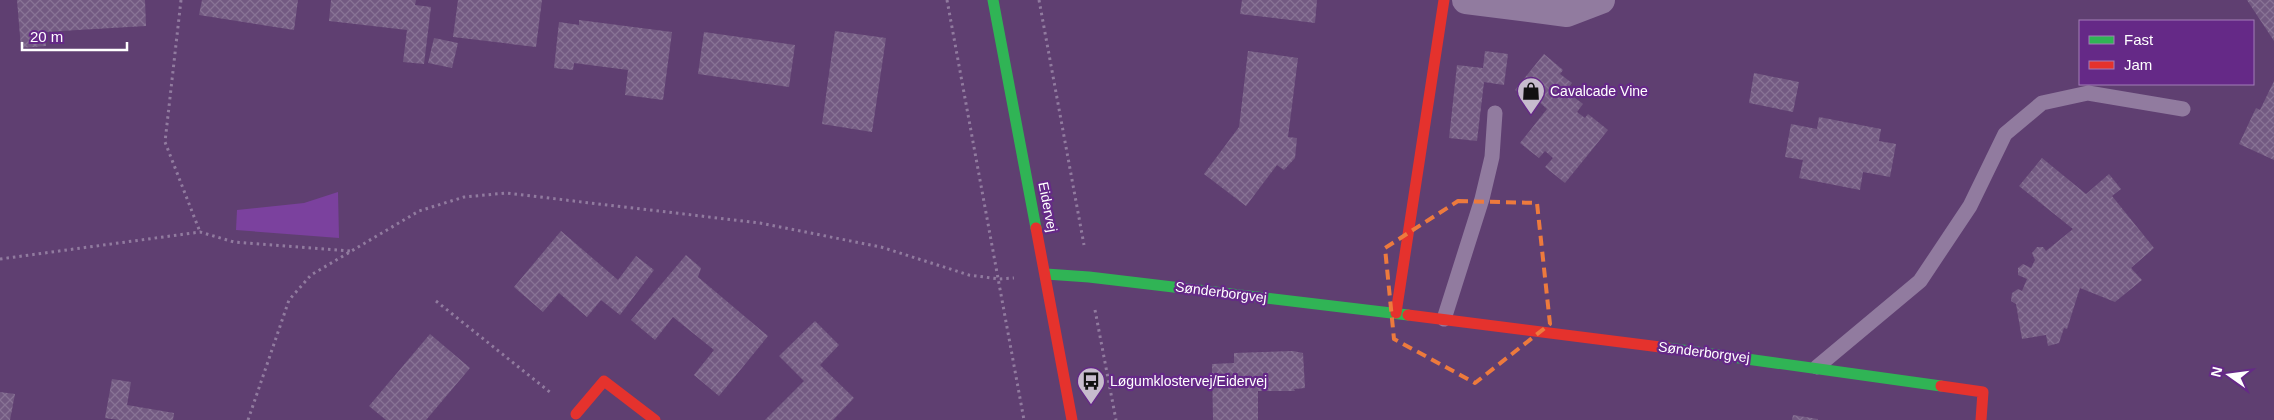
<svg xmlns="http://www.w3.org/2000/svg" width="2274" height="420" viewBox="0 0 2274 420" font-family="Helvetica,sans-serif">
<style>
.green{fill:#7b419e}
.building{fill:url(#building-cross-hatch)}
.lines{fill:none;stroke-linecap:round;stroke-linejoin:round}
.path{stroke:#917b9f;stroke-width:3;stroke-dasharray:2.5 4;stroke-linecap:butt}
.lane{stroke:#917b9f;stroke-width:15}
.street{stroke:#917b9f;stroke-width:28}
.fast{stroke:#30b455;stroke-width:11}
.jam{stroke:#e5322d;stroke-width:11}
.marked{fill:none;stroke:#ed7a3d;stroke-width:4;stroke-dasharray:10 6;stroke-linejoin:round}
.labels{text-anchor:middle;stroke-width:4.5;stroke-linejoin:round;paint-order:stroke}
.poi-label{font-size:14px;fill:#fff;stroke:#652987;text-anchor:start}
.street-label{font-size:14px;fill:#fff;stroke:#652987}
</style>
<defs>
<pattern id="building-cross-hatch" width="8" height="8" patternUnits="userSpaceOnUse" patternTransform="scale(1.25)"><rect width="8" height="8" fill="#735a82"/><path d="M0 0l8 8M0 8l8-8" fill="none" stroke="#887395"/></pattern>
</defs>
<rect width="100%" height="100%" fill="#5f3f71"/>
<path class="green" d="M338 192 339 238 236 230 237 210 304 203Z"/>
<g class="building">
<path d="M17 0H145L146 26 44 32 46 46 21 48Z"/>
<path d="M202 0H298L294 30 199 15Z"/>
<path d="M331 0H416L415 5 431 7 424 64 403 62 407 30 329 21Z"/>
<path d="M458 0H542L536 47 453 37Z"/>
<path d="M1242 0H1317L1315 23 1240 14Z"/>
<path d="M2247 0H2274V41Z"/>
<path d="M579 20 672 32 663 100 625 95 628 70 574 63 573 70 554 68 559 22 579 25Z"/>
<path d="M835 31 886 38 872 132 822 124Z"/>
<path d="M704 32 795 45 789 87 698 74Z"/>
<path d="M434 38 458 43 452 68 428 63Z"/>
<path d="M1248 51 1298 58 1288 137 1297 138 1295 158 1284 170 1277 165 1246 206 1204 174 1239 127Z"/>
<path d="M1485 51 1508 54 1504 85 1484 82 1477 141 1449 138 1457 65 1483 68Z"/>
<path d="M1544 54 1563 70 1560 74 1572 83 1566 91 1583 104 1577 112 1585 118 1588 114 1608 130 1565 183 1545 167 1553 158 1545 151 1539 158 1520 143 1547 109 1538 101 1534 106 1515 90Z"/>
<path d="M1754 73 1799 82 1793 112 1749 103Z"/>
<path d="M2274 81V160L2239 144 2256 108 2260 110Z"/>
<path d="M1819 117 1881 129 1879 141 1896 144 1890 177 1863 172 1860 190 1799 178 1803 160 1785 157 1791 124 1817 129Z"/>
<path d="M2042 158 2086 194 2109 174 2121 189 2112 196 2154 248 2131 268 2142 280 2115 302 2080 288 2067 329 2064 328 2059 343 2048 346 2046 335 2022 339 2016 304 2011 301 2012 293 2018 289 2022 291 2027 279 2018 275V268L2023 264 2031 268 2035 260 2032 253 2037 247H2043L2046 251 2073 229 2019 186Z"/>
<path d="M561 231 618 280 636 256 654 270 620 315 601 300 587 317 559 293 543 312 514 287Z"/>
<path d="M686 255 701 268 698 277 768 336 719 396 694 375 714 350 673 317 655 340 631 320Z"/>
<path d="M815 321 839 345 820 365 854 398 833 420H765L804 381 779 356Z"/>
<path d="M430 334 470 368 426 420H386L369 406Z"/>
<path d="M1293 351 1303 353 1305 388 1294 389 1295 391H1258V420H1213L1212 364 1234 363V353Z"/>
<path d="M112 379 131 382 127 405 174 413 173 420H119L105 418Z"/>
<path d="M0 392 15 394 10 420H0Z"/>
<path d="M1793 415 1818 419V420H1792Z"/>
</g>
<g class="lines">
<g class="path">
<path d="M181 0 165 142 200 232"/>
<path d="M947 0 1024 420"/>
<path d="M1039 0 1084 245"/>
<path d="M0 259 200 232 234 242 351 251"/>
<path d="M436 301 551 393"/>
<path d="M1095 310 1116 420"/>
<path d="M248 420 289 300 311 275 419 211 464 197 506 193 760 223 881 247 969 275 999 279 1014 278"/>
</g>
<g class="lane">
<path d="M1444 319 1482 199 1492 157 1495 113"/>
<path d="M1817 367 1920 281 1970 206 2005 134 2042 103 2088 93 2183 109"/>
</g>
<path class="street" d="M1466 0 1567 13 1601 0"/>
<g class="fast">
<path d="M993 0 1036 228"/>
<path d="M1046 274 1089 277 1408 315"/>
<path d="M1668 348 1941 386"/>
</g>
<g class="jam">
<path d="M1036 228 1072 420"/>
<path d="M1396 313 1444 0"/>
<path d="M1408 315 1668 348"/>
<path d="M1941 386 1983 392 1981 420"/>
<path d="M576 414 604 381 655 420"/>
</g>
</g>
<path class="marked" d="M1458 201 1537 203 1550 324 1475 383 1394 339 1385 248Z"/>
<defs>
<g id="shop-pin" transform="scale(1.4375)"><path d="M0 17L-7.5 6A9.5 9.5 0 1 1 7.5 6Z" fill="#c7bccd" stroke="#652987"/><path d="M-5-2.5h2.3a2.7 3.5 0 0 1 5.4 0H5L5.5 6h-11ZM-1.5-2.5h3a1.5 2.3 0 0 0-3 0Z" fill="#111"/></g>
<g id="bus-pin" transform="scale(1.4375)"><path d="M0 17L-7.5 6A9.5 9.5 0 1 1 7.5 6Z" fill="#c7bccd" stroke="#652987"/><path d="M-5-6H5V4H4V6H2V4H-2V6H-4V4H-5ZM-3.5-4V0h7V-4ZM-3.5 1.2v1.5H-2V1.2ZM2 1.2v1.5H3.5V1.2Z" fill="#111"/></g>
</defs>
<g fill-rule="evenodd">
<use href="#shop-pin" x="1531" y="91"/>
<use href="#bus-pin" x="1091" y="381"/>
</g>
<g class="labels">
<g class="poi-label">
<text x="1550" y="96">Cavalcade Vine</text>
<text x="1110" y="386">Løgumklostervej/Eidervej</text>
</g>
<g class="street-label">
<text transform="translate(1048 207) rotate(79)" y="5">Eidervej</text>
<text transform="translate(1221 292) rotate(7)" y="5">Sønderborgvej</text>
<text transform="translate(1704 352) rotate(7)" y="5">Sønderborgvej</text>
</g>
</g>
<rect x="2079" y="20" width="175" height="65" fill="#652987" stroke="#a37fb7"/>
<rect x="2089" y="36" width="25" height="8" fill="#30b455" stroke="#a37fb7"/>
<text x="2124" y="45" font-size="15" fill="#ffffff">Fast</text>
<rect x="2089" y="61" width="25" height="8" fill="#e5322d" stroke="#a37fb7"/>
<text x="2124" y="70" font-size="15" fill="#ffffff">Jam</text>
<g transform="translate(2229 375) rotate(284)" stroke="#652987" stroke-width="4" paint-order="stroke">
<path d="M0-4L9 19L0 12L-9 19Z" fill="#ffffff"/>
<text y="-8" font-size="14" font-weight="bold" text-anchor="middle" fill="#ffffff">N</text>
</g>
<path d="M22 42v8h105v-8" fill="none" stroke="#ffffff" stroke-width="2.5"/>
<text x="30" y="42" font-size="15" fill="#ffffff" stroke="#652987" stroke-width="4" paint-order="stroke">20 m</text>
</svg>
